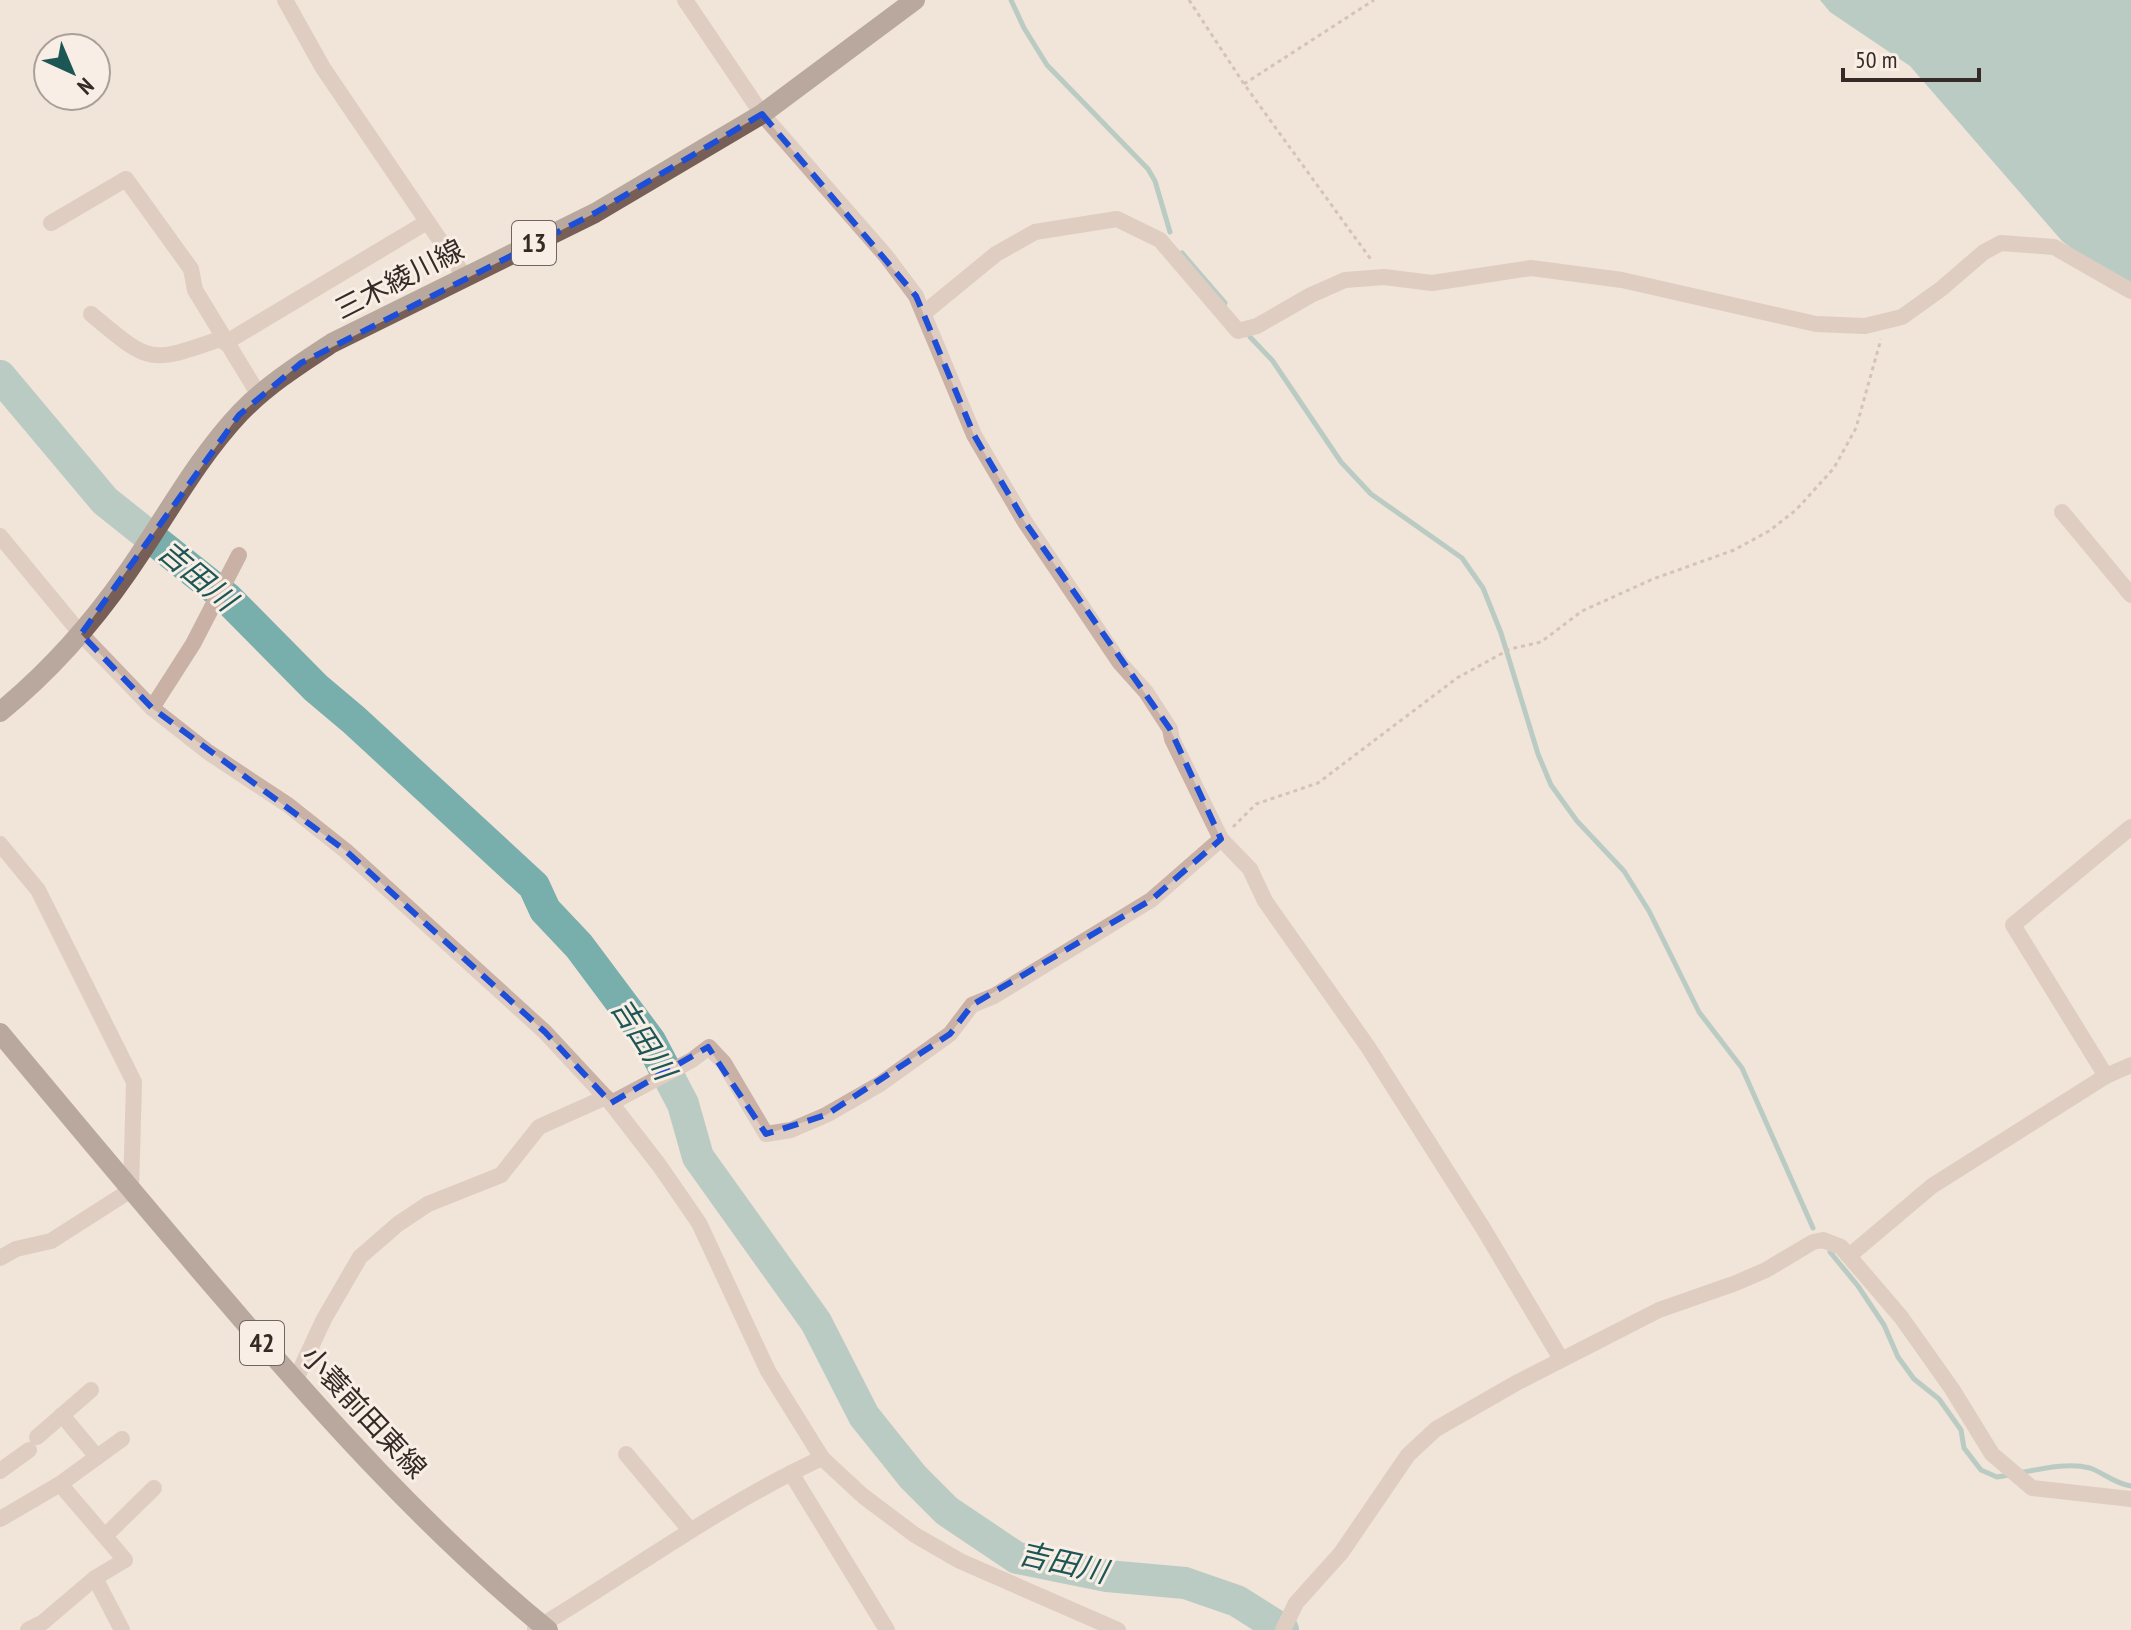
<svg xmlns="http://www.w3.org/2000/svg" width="2131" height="1630" viewBox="0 0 2131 1630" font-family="'PT Sans Narrow','Noto Sans JP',sans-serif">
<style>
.water{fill:#78aeac}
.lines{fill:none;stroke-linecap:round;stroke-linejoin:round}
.stream{stroke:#78aeac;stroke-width:5}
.river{stroke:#78aeac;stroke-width:32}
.path{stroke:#b59c8f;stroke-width:3;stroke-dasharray:4 4;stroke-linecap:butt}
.minor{stroke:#c9b2a5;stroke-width:16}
.primary{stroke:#775f57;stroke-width:20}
.marked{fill:none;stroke:#1d4ed8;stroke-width:6;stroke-dasharray:16 10;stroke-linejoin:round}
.labels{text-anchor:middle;stroke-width:6;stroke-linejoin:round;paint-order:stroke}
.shield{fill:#f9eee5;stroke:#70655f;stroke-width:2}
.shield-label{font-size:26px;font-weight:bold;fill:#352a26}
.street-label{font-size:28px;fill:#352a26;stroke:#f9eee5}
.water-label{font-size:30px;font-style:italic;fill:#1c5655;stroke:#f9eee5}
</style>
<rect width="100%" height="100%" fill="#f1e4d9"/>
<path class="water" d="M1820 0H2131V282L2086 259 2062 241 1910 66 1830 12Z"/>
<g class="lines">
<g class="stream">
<path d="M1011 0 1024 28 1047 65 1148 169 1155 181 1170 232"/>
<path d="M1182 253 1225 303"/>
<path d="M1250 337 1272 360 1341 462 1371 494 1462 558 1483 588 1501 633 1538 754 1551 785 1577 821 1624 871 1649 911 1699 1012 1742 1068 1813 1228"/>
<path d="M1830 1252 1858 1286 1884 1325 1898 1357 1914 1379 1939 1399 1961 1430 1964 1448 1981 1470 1997 1477 2009 1475"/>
<path d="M2019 1473C2041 1469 2068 1462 2090 1468 2104 1473 2115 1484 2131 1486"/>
</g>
<path class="river" d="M0 376 105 501 227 598 316 688 354 720 534 886 545 910 579 946 650 1041 683 1104 698 1157 816 1322 864 1416 913 1477 947 1511 1017 1558 1107 1576 1185 1583 1237 1601 1283 1630"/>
<g class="path">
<path d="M1189 0 1244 84 1372 261"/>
<path d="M1244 84 1374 0"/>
<path d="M1233 827 1256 804 1318 783 1457 678 1510 649 1541 642 1582 611 1653 579 1734 550 1769 531 1796 510 1834 468 1856 428 1881 339"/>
</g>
<g class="minor">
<path d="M285 0 323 68 465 277"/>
<path d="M685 0 762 114 886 256 916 296 974 435 1025 522 1120 663 1146 692 1170 729 1172 739 1221 839 1250 869 1265 901 1368 1047 1483 1228 1561 1359"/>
<path d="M51 223 126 179 191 269 195 290 259 395"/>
<path d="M924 313 996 254 1035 232 1117 219 1160 240 1238 331 1257 326 1311 295 1345 280 1384 277 1432 283 1531 268 1622 280 1816 324 1865 326 1902 317 1941 289 1984 252 2001 243 2054 247 2131 291"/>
<path d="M91 314C151 364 148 364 223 338"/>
<path d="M225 343 427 222"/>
<path d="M2062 512 2131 595"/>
<path d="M0 536 81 634 152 708 208 752 288 805 346 851 545 1032 611 1103 659 1165 699 1223 768 1371 822 1458 863 1496 915 1535 960 1561 1118 1630"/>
<path d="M152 708 193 644 239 555"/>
<path d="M0 844 38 890 134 1082 131 1190 51 1241 16 1249 0 1258"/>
<path d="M2106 1076 2013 925 2131 827"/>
<path d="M611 1103 692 1060 709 1047 724 1063 766 1134 791 1130 826 1115 880 1084 950 1034 972 1005 994 996 1151 900 1221 839"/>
<path d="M1849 1256 1932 1186 2106 1076 2131 1065"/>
<path d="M295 1381 324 1319 360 1257 398 1224 428 1204 501 1175 539 1127 606 1097"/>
<path d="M62 1415 97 1457"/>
<path d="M37 1437 91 1390"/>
<path d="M626 1454 690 1530"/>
<path d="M0 1471 29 1450"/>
<path d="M791 1473 887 1630"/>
<path d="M0 1519 60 1484 122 1439"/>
<path d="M105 1536 154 1488"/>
<path d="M95 1578 122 1630"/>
<path d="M535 1629C631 1572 720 1505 822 1458"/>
<path d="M28 1630 42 1623 95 1578 125 1560 60 1484"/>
<path d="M1283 1630 1296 1603 1341 1553 1408 1455 1436 1429 1518 1382 1659 1310 1736 1283 1766 1270 1813 1242 1823 1240 1841 1247 1901 1317 1952 1389 1992 1454 2032 1488 2131 1499"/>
</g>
<g class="primary">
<path d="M0 712C50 671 91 625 127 573 165 519 195 461 240 413 267 385 300 364 332 343L595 213 762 114 915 0"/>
<path d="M0 1033C75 1123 150 1213 227 1302 326 1418 430 1533 548 1630"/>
</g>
</g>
<path d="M0 0H2131V1630H0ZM762 114 916 296 974 435 1025 522 1170 729 1221 839 1151 900 972 1005 950 1034 826 1115 766 1134 708 1047 611 1103 545 1032 346 851 152 708 81 634 239 415 301 363 595 213Z" fill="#f1e4d9" fill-opacity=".55" fill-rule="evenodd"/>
<path class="marked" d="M762 114 916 296 974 435 1025 522 1170 729 1221 839 1151 900 972 1005 950 1034 826 1115 766 1134 708 1047 611 1103 545 1032 346 851 152 708 81 634 239 415 301 363 595 213Z"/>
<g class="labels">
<g class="shield">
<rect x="512" y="221" width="44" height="44" rx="6"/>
<rect x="240" y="1321" width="44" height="44" rx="6"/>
</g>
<g class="shield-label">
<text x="534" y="252">13</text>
<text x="262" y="1352">42</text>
</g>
<g class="street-label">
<text transform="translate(399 279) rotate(-27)" y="10">三木綾川線</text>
<text transform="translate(364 1412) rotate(47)" y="10">小蓑前田東線</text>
</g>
<g class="water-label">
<text transform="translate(197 576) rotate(40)" y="10">吉田川</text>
<text transform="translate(643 1039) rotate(57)" y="10">吉田川</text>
<text transform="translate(1063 1563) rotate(13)" y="10">吉田川</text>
</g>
</g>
<g transform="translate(72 72) rotate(136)"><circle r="38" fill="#f9eee5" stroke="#aba099" stroke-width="2"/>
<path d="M0-6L14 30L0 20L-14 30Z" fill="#1c5655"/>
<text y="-12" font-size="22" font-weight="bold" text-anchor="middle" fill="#352a26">N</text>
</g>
<path d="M1843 68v12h136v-12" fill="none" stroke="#352a26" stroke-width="4"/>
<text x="1855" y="68" font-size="24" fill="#352a26" stroke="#f9eee5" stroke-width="6" paint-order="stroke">50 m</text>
</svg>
